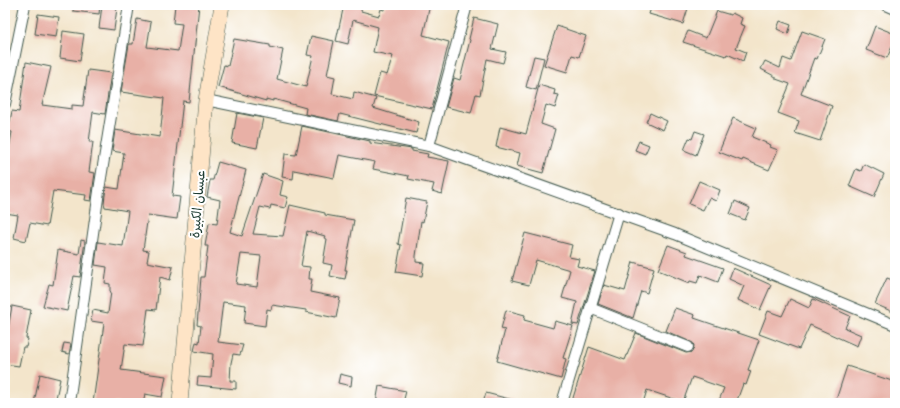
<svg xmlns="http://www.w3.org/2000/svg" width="900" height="408" viewBox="0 0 900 408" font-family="Mali,'Playpen Sans Arabic',sans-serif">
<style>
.building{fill:#e8b0a6;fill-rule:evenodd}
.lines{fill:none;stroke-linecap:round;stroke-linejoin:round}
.street-casing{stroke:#3f564b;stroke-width:12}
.secondary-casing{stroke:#3f564b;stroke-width:16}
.street{stroke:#fff;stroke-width:10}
.secondary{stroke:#fee4c6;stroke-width:15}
.labels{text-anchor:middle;stroke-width:4;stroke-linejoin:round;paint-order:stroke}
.street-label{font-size:13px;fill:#1f3d34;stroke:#fff}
</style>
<rect width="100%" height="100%" fill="#fff"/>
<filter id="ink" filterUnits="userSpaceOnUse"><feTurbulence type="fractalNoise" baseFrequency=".025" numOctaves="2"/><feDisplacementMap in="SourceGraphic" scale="8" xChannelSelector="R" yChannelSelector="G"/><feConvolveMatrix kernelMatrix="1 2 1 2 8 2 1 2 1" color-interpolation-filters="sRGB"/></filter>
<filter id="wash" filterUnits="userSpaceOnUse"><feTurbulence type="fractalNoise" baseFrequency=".012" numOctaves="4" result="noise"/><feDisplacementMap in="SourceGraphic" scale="16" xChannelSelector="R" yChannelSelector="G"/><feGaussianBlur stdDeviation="0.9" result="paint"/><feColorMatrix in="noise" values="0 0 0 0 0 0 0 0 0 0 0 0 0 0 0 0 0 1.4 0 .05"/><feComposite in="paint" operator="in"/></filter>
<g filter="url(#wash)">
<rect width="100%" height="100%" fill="#f3e5cb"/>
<g id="blocks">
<g class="building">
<path d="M73 5H100L99 14 73 11Z"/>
<path d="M175 5H199L189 102 183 101 172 196 180 197 177 219 148 215 143 250 149 251 147 262 173 267 170 280 160 277 156 310 148 309 143 346 125 344 121 370 166 376 162 397 145 394 143 403H93L104 323 91 321 93 310 108 313 111 292 110 291V284L105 283 107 267 95 265 98 242 123 246 128 211 105 207 104 203 106 187 119 189 124 153 112 151 115 130 160 137 164 98 121 92 129 44H133L137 19 151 22 147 47 178 51 182 24 173 23Z"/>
<path d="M344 5H362L361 11 379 16 381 9 384 10 385 5H430L423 35 449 42 432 109 374 96 380 73 387 75 393 56 373 52 378 27 353 20 348 44 336 41Z"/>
<path d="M652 5H689L683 24 649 14Z"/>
<path d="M102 6 117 8 114 30 99 28Z"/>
<path d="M717 11 731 15 732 13 742 18 740 24 745 26 736 48 746 52 743 61 727 54 726 56 683 42 688 31 706 38Z"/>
<path d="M38 14 59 17 56 37 35 34Z"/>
<path d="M474 18 498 24 492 49 506 52 503 63 487 59 480 95 476 94 471 113 446 107 454 78 460 80 470 40 469 39Z"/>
<path d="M780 21 791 25 788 34 777 29Z"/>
<path d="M557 26 586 36 579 57 572 55 567 72 544 65Z"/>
<path d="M875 26 895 34V40L887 58 866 50Z"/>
<path d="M63 31 84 34 80 61 60 58Z"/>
<path d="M802 31 825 39 817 59 814 58 801 94 832 106 820 141 795 133 799 121 778 113 790 84 776 79V77L761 69 765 61 780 68 783 58 791 61Z"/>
<path d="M311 36 334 41 327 75 335 77 332 94 353 99 354 92 376 98 373 108 419 122 416 133 340 114 338 121 305 114 306 108 273 99V101L266 99V101L218 87 224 65 228 66 234 39 270 45V47L283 50 277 79 306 87 313 56 307 55Z"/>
<path d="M534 56 544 58 536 90 526 87Z"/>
<path d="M26 62 51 67 42 105 72 109V105L83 106 88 70 111 73 105 114 93 112 89 142H93L89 172 95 173 91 201 85 200 86 195 53 191 47 226 30 223 26 241 14 238 18 215 5 213V159L7 160 12 132 8 131 12 111 19 112Z"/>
<path d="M539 85 555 90 554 94 559 95 555 108 546 105 541 124 555 129 543 173 517 166 520 153 496 147 500 127 526 134Z"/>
<path d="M237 113 263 118 257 148 232 143Z"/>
<path d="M650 113 667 121 663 130 646 122Z"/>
<path d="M733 118 756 128 752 137 771 145 770 147 778 150 769 170 743 159 742 161 719 152Z"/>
<path d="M302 126 370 141V143L412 149V151L428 154 427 157 449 161 442 194 432 191 434 184 408 179 409 176 373 169 375 162 339 155 334 178 294 170 293 179 282 177 285 154 296 155Z"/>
<path d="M695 131 704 134 696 155 684 150 689 138 692 139Z"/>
<path d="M639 141 649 145 645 154 635 150Z"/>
<path d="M218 162 246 170 230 232 242 236 263 174 283 181 280 195 288 197 285 208 271 205 270 209 260 207 253 234 283 236 290 205 325 213V215L354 220 345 270H347L345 279 330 276 332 265 323 263 327 239 324 238 325 236 307 231 301 266 310 267 309 279H312L310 292 340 298 336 318 306 312V310L272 305 271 310 267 309 265 326 244 323 246 305 223 302 218 342 243 345 240 355 233 354 231 363 230 381H236V389L197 385 198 377 211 378 213 354 194 351 196 342 199 343 201 326 197 325 201 277H204L208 246H205L209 223 217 224 220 200 207 197 210 180H213ZM241 254 261 256 257 287 236 284Z"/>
<path d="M864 164 884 174 874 197 849 186 856 169 861 171Z"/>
<path d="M699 181 720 190 716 201 709 198 703 210 689 204Z"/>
<path d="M406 198 427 202 423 222 421 221 416 256V262L424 263 422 276 396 272 401 245 398 244Z"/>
<path d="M735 201 750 208 745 220 730 214Z"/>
<path d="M525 233 572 245 569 257 579 259 577 266 595 271 578 325 572 324 577 302 562 298 570 270 536 260 529 285 512 281Z"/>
<path d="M81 240 85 241 80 277 74 276 67 311 43 306 49 284 53 285 58 250 79 254Z"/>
<path d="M668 245 687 252 686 255 723 268 718 282 700 275 697 283 690 281 689 283 658 270Z"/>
<path d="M633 262 654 268 647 293 641 291 633 318 598 304 604 285 625 291Z"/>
<path d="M733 268 771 285 760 310 738 300 744 286 729 279Z"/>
<path d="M887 278 895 281V306L893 312 875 304Z"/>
<path d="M790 299 809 308 813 299 850 316 845 328 861 335 857 346 810 325 799 349 759 334 768 311 782 316Z"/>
<path d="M12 306 31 310 26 338 28 339 26 347H23L19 366 5 364V346Z"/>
<path d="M675 308 695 315 694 318 759 340 748 370 751 371 746 385 743 384 736 403H718L724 388 692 377 683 402 647 390 643 403H578L572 401 589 347 625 360 636 333 686 353 692 352 694 346 693 343 666 331Z"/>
<path d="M506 310 525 315 524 320 553 328 555 321 573 326 563 358 566 359 561 379 497 361 505 330 501 329Z"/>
<path d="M64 343 71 344 69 354 62 352Z"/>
<path d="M847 366 895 382V403H835Z"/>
<path d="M40 374 60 379 55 403H34Z"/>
<path d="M340 374 352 377 351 386 338 383Z"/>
<path d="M379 386 406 391 403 403H376Z"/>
<path d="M486 393 513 400V403H483Z"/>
</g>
</g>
</g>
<g filter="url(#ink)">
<use href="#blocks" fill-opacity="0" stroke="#3f564b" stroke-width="1"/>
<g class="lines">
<g class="street-casing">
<g id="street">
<path d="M886 5 895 9"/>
<path d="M206 100 429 146 675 234 895 325"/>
<path d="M5 104 25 5"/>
<path d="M429 146 467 5"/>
<path d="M590 308 688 347"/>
<path d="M69 403 100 184 129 5"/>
<path d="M562 403 619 213"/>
</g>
</g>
<g class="secondary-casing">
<path id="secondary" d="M180 403 206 100 222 5"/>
</g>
<use href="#street" class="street"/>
<use href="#secondary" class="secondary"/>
</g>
</g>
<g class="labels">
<g class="street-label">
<text transform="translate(197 204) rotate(-85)" y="5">عبسان الكبيرة</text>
</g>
</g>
<rect width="900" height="408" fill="none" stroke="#fff" stroke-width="20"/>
</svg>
